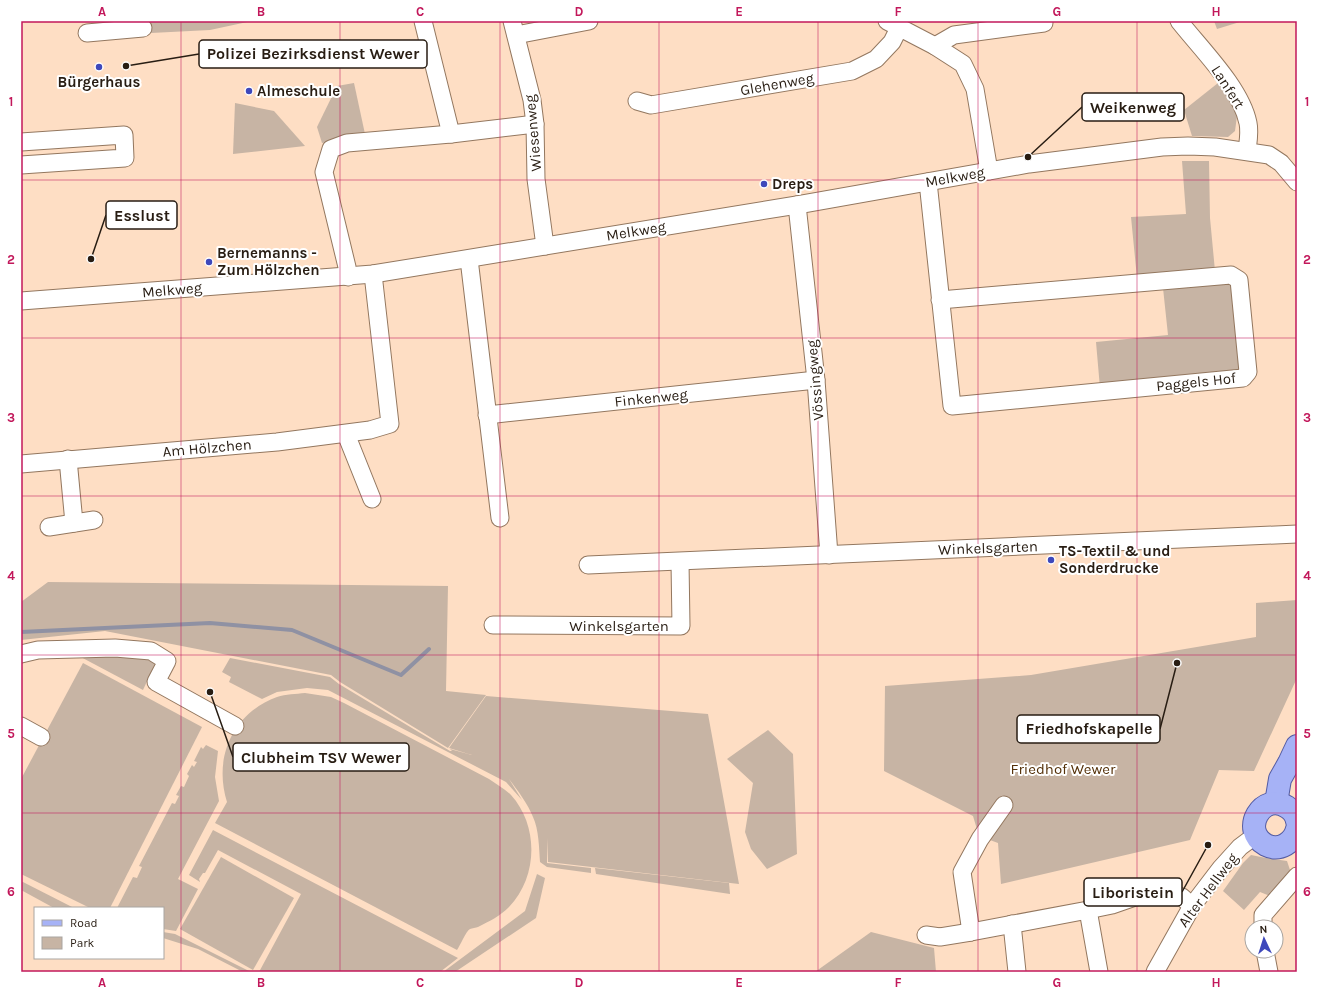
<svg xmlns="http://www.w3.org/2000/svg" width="1318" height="993" viewBox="0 0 1318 993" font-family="Karla,sans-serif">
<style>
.green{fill:#c7b4a4}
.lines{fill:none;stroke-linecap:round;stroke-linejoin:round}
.stream{stroke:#8f91a3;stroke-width:4}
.minor-casing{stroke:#93775f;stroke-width:19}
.major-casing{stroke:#545ca3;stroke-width:24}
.minor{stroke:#fff;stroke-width:17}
.major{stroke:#a6b2f6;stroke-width:22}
.grid{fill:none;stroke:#c2185b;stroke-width:1;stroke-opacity:0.55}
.poi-dot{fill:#3e48bb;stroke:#fff;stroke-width:1.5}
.labels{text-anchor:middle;stroke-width:4;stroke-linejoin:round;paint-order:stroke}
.poi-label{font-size:15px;font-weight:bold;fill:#281d13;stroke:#fff;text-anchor:start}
.street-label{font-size:15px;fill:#281d13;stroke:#fff}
.park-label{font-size:15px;fill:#543008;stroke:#fff}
.leader{fill:none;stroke:#281d13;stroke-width:1.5}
.callout-dot{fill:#281d13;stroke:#fff;stroke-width:1.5}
.callout{fill:#fff;stroke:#281d13;stroke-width:1.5}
.callout-label{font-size:16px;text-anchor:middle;font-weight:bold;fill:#281d13}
.neatline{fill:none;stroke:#c2185b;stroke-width:1.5}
.grid-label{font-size:13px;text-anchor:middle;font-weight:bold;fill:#c2185b}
</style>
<rect width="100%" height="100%" fill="#fedec4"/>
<g class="green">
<path d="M150 21H252L210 30 151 33Z"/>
<path d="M1214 21H1243L1217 29Z"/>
<path d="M354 83 365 134 322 143 317 127 337 86Z"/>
<path d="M1218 83 1231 101 1237 116 1235 131 1228 137 1192 136 1184 110Z"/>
<path d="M235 103 274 111 305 146 233 154Z"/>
<path d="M1182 161H1209L1210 218 1215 271 1137 278 1131 217 1186 214Z"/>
<path d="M1226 282 1236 289 1243 365 1235 375 1100 388 1096 342 1168 335 1163 288Z"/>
<path d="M48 582 448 586 446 691 486 695 448 748 340 682 331 675 105 631 21 640V602Z"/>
<path d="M1297 600V678L1254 771 1219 770 1190 840 1001 884 998 843 979 836 973 816 884 771 885 686 1031 675 1256 637V603Z"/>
<path d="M77 655 149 657 154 660 155 664 143 690Z"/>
<path d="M230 658 330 677 339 684 450 751H452L450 749 472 755 449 748 486 696 708 714 739 884 548 862 547 838V863L591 868V873L547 867 540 862C539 848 539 830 533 817 528 804 518 791 509 779L522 800 506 782 328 690 307 688 277 692 262 699 229 682 231 677 222 672Z"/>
<path d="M83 663 202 727 110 908H90L21 874V779Z"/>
<path d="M305 693 331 697 344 703 489 779C496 784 505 789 511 795 539 826 538 877 509 907 500 916 490 921 478 927 476 928 472 928 470 929 466 931 460 946 457 950L215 823 227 802C213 757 233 713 277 697 286 694 296 694 305 693Z"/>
<path d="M768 730 793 754 797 854 767 869 751 849 745 832 753 783 727 759Z"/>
<path d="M206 745 218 751 215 777 219 801 178 879 198 889 176 931 163 929V908H117L133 877 137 878 142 867 139 866 172 803 175 804 179 796 176 795 181 786 184 787 189 776 187 774 192 765 194 767 197 762 194 761 201 747 203 749Z"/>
<path d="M213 830 458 958 440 972H259L301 894 218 850 205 873H203L199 879 200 882 189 875Z"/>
<path d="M1251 855 1266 858 1287 861 1290 870 1283 881 1270 896 1260 892 1244 910 1223 891 1243 863Z"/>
<path d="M221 857 294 898 253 970 180 929Z"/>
<path d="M595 868 729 883 730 894 596 874Z"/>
<path d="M537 874 545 878 536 918 455 972H443L525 911Z"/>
<path d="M21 881 74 908H54L21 890Z"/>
<path d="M163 932 175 934 251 972H243L198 949 163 938Z"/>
<path d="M871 932 934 948 936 972H815Z"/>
</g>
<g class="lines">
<path class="stream" d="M21 632 210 623 292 630 401 675 429 649"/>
<g class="minor-casing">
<g id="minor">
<path d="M423 21 451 134"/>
<path d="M512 21 532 100 535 124 536 179 545 246"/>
<path d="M887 21 935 46 963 64 975 89 989 171"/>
<path d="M1179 21C1201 49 1241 88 1248 123 1250 132 1248 142 1247 151"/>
<path d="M87 33 143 28"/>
<path d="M516 35 589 21"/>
<path d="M935 46 954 35 1044 23"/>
<path d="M637 101 651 105 852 71 876 59 892 42 899 28"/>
<path d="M21 142 124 135 125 158 21 165"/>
<path d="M928 182 952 406 1243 378 1248 372 1239 280 1231 275 940 300"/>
<path d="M797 205 816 380 829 555"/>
<path d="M469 259 500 518"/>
<path d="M348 277 347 267 324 172 331 149 347 143 451 134 535 124"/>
<path d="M21 301 373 274 797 205 1029 164 1162 147 1188 146 1215 147 1269 155 1281 163 1297 182"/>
<path d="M487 415 816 380"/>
<path d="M346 434 372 499"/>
<path d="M68 459 74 523"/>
<path d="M21 464 277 442 370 430 390 424 373 274"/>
<path d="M49 527 94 520"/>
<path d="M588 565 1297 534"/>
<path d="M493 625 681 626 680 562"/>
<path d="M21 654 38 650 115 648 151 651 167 661 156 682 235 726"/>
<path d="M21 726 41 737"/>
<path d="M1088 910 1099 972"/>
<path d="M1012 924 1017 972"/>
<path d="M1263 927V915L1297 876"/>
<path d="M971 932 962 872 980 839 1004 805"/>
<path d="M926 935 940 937 971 932 1088 910 1112 905 1135 897 1154 894H1169L1182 897 1192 906"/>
<path d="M1265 951 1269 972"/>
<path d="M1155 972 1192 906 1221 868 1240 847 1256 835"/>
</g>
</g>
<g class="major-casing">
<g id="major">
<path d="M1276 803 1280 779 1289 763 1297 746"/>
<path d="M1297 821C1296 815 1292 810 1287 807 1263 791 1239 830 1266 845 1280 852 1294 842 1297 829"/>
</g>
</g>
<use href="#minor" class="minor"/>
<use href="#major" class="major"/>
</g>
<path class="grid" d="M181 21V972M340 21V972M500 21V972M659 21V972M818 21V972M978 21V972M1137 21V972M21 180H1297M21 338H1297M21 496H1297M21 655H1297M21 813H1297"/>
<g class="poi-dot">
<circle cx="99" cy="67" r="4"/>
<circle cx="249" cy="91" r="4"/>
<circle cx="764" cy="184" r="4"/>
<circle cx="209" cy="262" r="4"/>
<circle cx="1051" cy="560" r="4"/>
</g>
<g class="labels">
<g class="poi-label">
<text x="99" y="87" text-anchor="middle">Bürgerhaus</text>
<text x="257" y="96">Almeschule</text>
<text x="772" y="189">Dreps</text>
<text x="217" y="258">Bernemanns -<tspan x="217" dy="17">Zum Hölzchen</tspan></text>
<text x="1059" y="556">TS-Textil &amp; und<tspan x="1059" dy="17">Sonderdrucke</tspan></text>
</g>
<g class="street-label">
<text transform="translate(777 84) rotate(-10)" y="5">Glehenweg</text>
<text transform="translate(1228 87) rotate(57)" y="5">Lanfert</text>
<text transform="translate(533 133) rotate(-95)" y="5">Wiesenweg</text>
<text transform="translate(955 177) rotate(-10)" y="5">Melkweg</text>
<text transform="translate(636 231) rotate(-9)" y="5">Melkweg</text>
<text transform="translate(172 290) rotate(-5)" y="5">Melkweg</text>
<text transform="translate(815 380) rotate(-95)" y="5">Vössingweg</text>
<text transform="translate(1196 382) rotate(-6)" y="5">Paggels Hof</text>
<text transform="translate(651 398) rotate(-6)" y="5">Finkenweg</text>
<text transform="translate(207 448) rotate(-5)" y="5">Am Hölzchen</text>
<text transform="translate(988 548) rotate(-2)" y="5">Winkelsgarten</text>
<text x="619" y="631">Winkelsgarten</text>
<text transform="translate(1208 890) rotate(-53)" y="5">Alter Hellweg</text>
</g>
<g class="park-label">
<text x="1063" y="774">Friedhof Wewer</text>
</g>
</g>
<path class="leader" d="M126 66L199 54M1028 157L1082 107M91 259L106 215M1177 663L1160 729M210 692L233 757M1208 845L1182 892"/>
<g class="callout-dot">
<circle cx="126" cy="66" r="4"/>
<circle cx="1028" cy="157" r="4"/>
<circle cx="91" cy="259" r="4"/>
<circle cx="1177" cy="663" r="4"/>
<circle cx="210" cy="692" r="4"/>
<circle cx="1208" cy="845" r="4"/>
</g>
<g class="callout">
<rect x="199" y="40" width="228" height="28" rx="4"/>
<rect x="1082" y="93" width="102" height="28" rx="4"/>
<rect x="106" y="201" width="71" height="28" rx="4"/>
<rect x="1017" y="715" width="143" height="28" rx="4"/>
<rect x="233" y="743" width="176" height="28" rx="4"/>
<rect x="1084" y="878" width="98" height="28" rx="4"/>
</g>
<g class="callout-label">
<text x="313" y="59">Polizei Bezirksdienst Wewer</text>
<text x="1133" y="113">Weikenweg</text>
<text x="142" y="221">Esslust</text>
<text x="1089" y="734">Friedhofskapelle</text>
<text x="321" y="763">Clubheim TSV Wewer</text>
<text x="1133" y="898">Liboristein</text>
</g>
<rect width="1318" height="993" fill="none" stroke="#ffffff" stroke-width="44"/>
<rect x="34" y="907" width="130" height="52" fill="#ffffff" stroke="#a9a5a1"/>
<rect x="42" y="920" width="20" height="6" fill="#a6b2f6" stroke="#a9a5a1"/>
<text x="70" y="927" font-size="12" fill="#281d13">Road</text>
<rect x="42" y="937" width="20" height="12" fill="#c7b4a4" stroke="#a9a5a1"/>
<text x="70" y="947" font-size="12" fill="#281d13">Park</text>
<g transform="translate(1264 939) rotate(356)"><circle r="19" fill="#ffffff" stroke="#a9a5a1"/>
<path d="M0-3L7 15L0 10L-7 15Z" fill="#3e48bb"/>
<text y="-6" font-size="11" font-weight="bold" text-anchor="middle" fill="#281d13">N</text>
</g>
<rect x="22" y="22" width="1274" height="949" class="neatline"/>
<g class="grid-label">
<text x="102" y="16">A</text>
<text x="261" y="16">B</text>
<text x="420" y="16">C</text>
<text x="579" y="16">D</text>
<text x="739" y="16">E</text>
<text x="898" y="16">F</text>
<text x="1057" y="16">G</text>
<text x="1216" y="16">H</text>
<text x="11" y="106">1</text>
<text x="1307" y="106">1</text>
<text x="11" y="264">2</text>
<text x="1307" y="264">2</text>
<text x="11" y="422">3</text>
<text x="1307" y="422">3</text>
<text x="11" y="580">4</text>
<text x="1307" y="580">4</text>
<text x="11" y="738">5</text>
<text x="1307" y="738">5</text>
<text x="11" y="896">6</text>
<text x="1307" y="896">6</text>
<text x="102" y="987">A</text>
<text x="261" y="987">B</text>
<text x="420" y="987">C</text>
<text x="579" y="987">D</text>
<text x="739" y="987">E</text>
<text x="898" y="987">F</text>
<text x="1057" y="987">G</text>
<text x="1216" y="987">H</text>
</g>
</svg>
